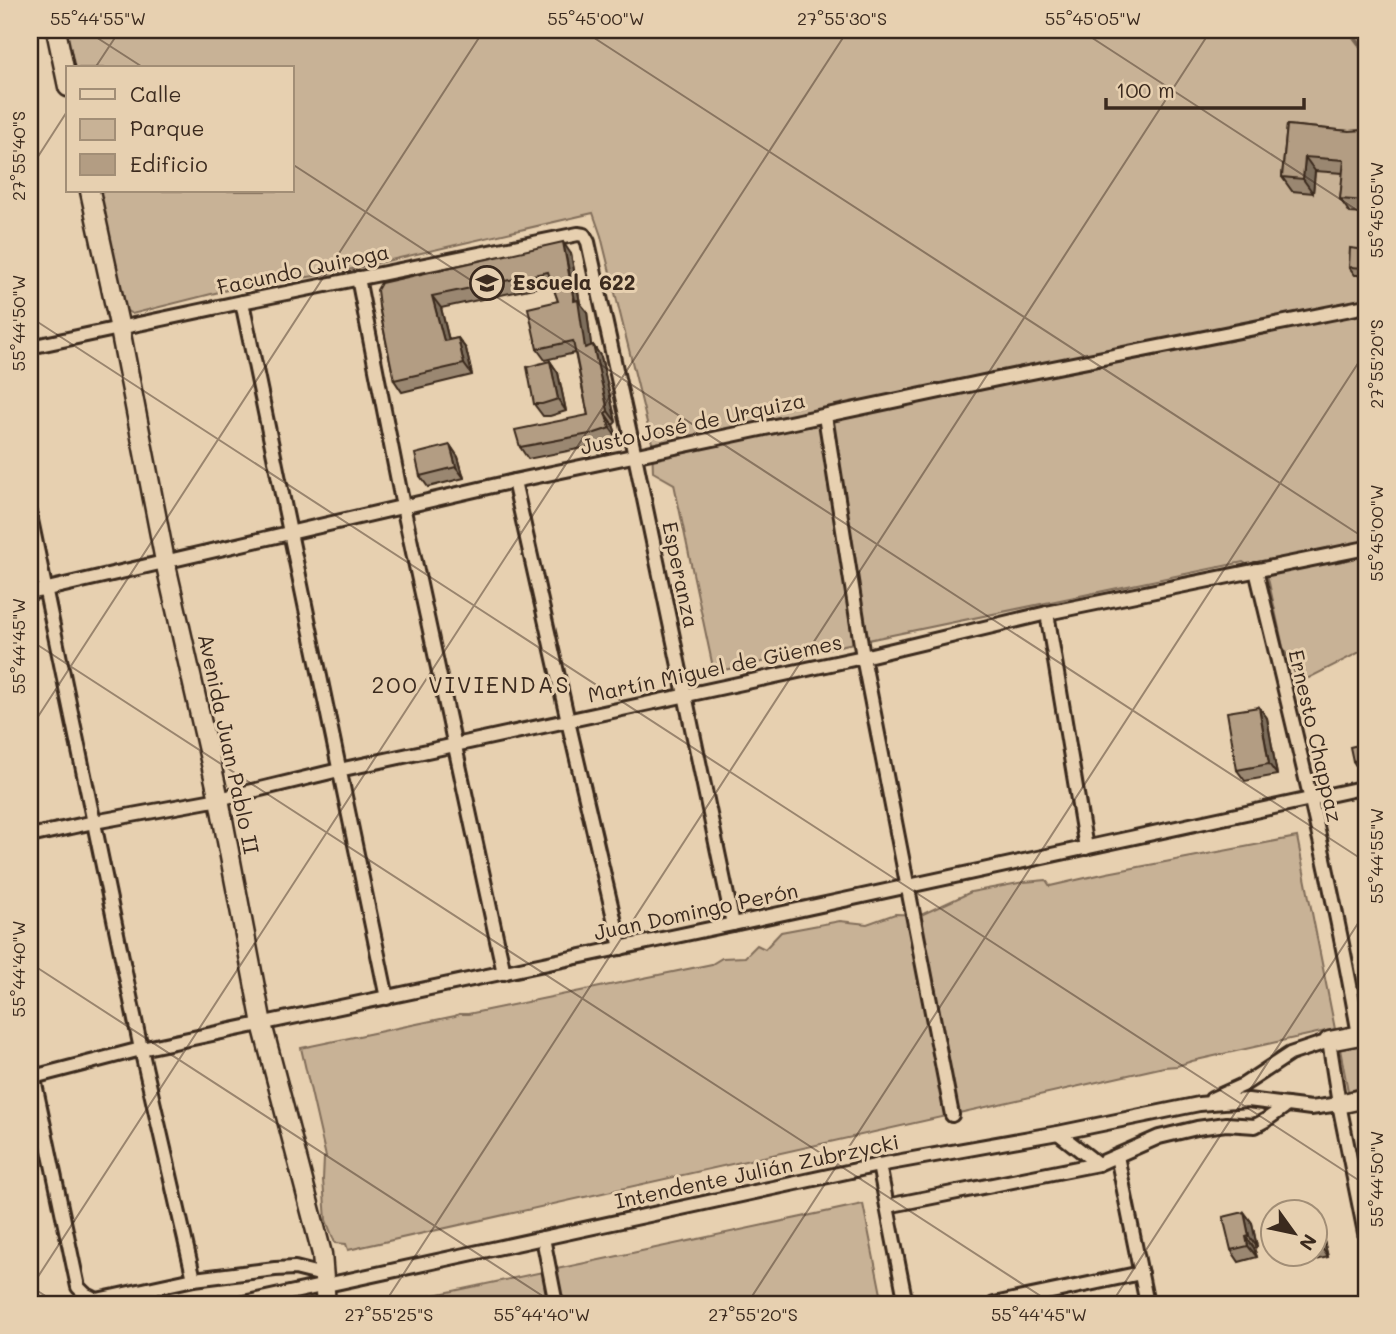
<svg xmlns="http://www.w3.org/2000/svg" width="1396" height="1334" viewBox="0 0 1396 1334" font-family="Mali,sans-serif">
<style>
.green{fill:#c8b296;stroke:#826e5a;stroke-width:2}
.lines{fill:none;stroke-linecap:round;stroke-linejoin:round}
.stream{stroke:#766451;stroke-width:4.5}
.street-casing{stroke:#3b2a1e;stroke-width:18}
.secondary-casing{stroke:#3b2a1e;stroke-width:23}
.street{stroke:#e7d0b0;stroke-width:12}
.secondary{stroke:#e7d0b0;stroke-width:18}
.wall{fill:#9a8771;stroke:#3b2a1e;stroke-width:2}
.shaded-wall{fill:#7d6e5c;stroke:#3b2a1e;stroke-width:2}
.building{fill:#b39d83;stroke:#3b2a1e;stroke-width:2}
.ticks{fill:none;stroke:#3b2a1e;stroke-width:2;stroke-opacity:0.45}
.labels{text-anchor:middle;stroke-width:6;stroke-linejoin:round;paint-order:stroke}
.street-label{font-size:21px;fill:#3b2a1e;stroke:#e7d0b0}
.poi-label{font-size:21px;font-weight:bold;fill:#3b2a1e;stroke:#e7d0b0;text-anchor:start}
.neighbourhood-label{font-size:23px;letter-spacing:2px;fill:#3b2a1e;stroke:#e7d0b0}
.neatline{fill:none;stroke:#3b2a1e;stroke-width:2.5}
.ticks-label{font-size:18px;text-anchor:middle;fill:#3b2a1e}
</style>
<rect width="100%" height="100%" fill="#e7d0b0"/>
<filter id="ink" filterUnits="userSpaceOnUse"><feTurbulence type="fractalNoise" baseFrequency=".0143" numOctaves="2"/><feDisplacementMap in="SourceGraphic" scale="14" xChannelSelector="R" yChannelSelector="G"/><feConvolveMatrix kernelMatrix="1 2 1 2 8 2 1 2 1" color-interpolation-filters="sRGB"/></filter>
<g filter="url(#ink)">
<g class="green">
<path d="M64 30H1366V649L1299 683 1283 647 1268 578 1243 562 714 672 674 484 653 472 652 443 601 236 593 213 335 273 235 288 132 314 121 307 97 191H292V68H72Z"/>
<path d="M1297 837 1335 1029 1192 1061 1177 1066 1164 1067 348 1250 346 1244 335 1243 326 1220 323 1180 324 1158 326 1157 301 1048 455 1016 459 1014H468L712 964 722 958 745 957 757 945 765 949 781 932 840 921 867 924 895 914 921 915 971 892 1024 882 1046 880 1050 886 1107 873Z"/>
<path d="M1366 1044V1087L1348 1091 1340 1049Z"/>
<path d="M863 1204 883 1304H392Z"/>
</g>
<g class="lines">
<path class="stream" d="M1349 30 1366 53"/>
<g class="street-casing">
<g id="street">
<path d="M358 278 403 506 504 973"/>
<path d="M242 302 387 998"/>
<path d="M30 347 242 302 578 234 584 235 588 242 635 456 733 924"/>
<path d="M825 416 863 657 952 1115"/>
<path d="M514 481 568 721 621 948"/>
<path d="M30 515 141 1049 194 1279"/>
<path d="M1256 570C1293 724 1332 878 1359 1035"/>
<path d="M30 593 514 481 1007 377 1366 306"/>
<path d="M1047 613 1086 848"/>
<path d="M30 836 94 822 219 799 339 770 863 657 1047 613 1366 548"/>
<path d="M30 1060 78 1287 85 1294 97 1300 194 1279 275 1269 295 1268 323 1275"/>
<path d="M33 1077 141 1049 733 924 1366 787"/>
<path d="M1212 1099 1243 1085 1290 1054 1329 1041 1339 1104 1366 1238"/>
<path d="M1058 1133 1098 1164"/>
<path d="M1117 1156 1147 1304"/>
<path d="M879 1165 906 1304"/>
<path d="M887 1206 1098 1164 1159 1137 1197 1128 1226 1124 1255 1126 1266 1120 1287 1105"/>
<path d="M543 1238 556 1304"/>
<path d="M239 1304 879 1165 1058 1133 1199 1104 1248 1100 1311 1108 1339 1104"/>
<path d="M994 1304 1141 1273"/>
</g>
</g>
<g class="secondary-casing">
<g id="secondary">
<path d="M56 30 68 87"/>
<path d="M90 191 120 329 165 561 219 799 262 1024 322 1254 326 1304"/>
<path d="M1329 1041 1366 1034"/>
<path d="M1339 1104 1366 1098"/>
</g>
</g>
<use href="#street" class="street"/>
<use href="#secondary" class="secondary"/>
</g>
<g class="wall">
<path d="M1287 125 1349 131 1366 130V214L1350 213 1340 199 1343 173 1315 171 1313 193 1292 191 1282 177Z"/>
<path d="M1366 250V275H1355L1349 267Z"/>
<path d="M571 254 580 303 587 312 591 346 593 345 601 357 616 422 613 425 618 439 603 444 528 459 520 447 588 415 575 353 545 360 537 349 558 301 552 284 441 308 449 340 458 338 466 349 472 375 402 392 394 380 379 306Z"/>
<path d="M550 361 558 373 566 411 550 416H543L534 404Z"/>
<path d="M450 445 458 457 464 478 428 487 420 476Z"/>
<path d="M1259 707 1267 718 1277 775 1245 781 1237 770Z"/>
<path d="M1366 743V767L1358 769 1353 761Z"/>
<path d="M1244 1212 1252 1223 1257 1247 1254 1248 1257 1257 1239 1262 1231 1250Z"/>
<path d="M1315 1218 1320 1225 1328 1257 1296 1265 1288 1254H1315Z"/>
</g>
<g class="shaded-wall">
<path d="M1305 157 1315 171 1313 193 1303 179Z"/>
<path d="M563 242 571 254 580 303 587 312 593 360 585 348Z"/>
<path d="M432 296 441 308 452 353 444 341Z"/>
<path d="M458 338 466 349 472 375 464 364Z"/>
<path d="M593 345 601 357 616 422 608 411Z"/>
<path d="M550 361 558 373 566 411 558 399Z"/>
<path d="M605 413 613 425 618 439 610 428Z"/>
<path d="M450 445 458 457 464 478 456 467Z"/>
<path d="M1259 707 1267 718 1277 775 1269 764Z"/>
<path d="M1244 1212 1252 1223 1257 1247 1249 1236Z"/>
<path d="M1315 1218 1320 1225 1328 1257 1320 1245 1315 1227Z"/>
<path d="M1246 1237 1254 1248 1257 1257 1248 1246Z"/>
</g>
<g class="building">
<path d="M1287 125 1349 131 1366 130V201L1340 199 1344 160 1305 157 1303 179 1282 177Z"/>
<path d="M563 242 574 301 578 300 585 348 593 345 608 411 605 413 610 428 595 433 520 447 515 430 588 415 573 341 537 349 528 308 558 301 548 272 432 296 444 341 458 338 464 364 394 380 379 306 377 290 381 283Z"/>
<path d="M1350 248 1366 250V268L1349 267Z"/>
<path d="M550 361 558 399 542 404H534L527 367Z"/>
<path d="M450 445 456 467 420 476 415 454Z"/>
<path d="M1259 707 1269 764 1237 770 1227 712Z"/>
<path d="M1366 743V759L1353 761 1350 747Z"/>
<path d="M1244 1212 1249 1236 1246 1237 1248 1246 1231 1250 1223 1217Z"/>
<path d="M1315 1227 1320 1245 1315 1247Z"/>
</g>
</g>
<path class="ticks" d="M85 30 144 68M582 30 1366 539M1080 30 1366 216M95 68 120 30M292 164 1366 862M30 169 68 110M30 317 1366 1185M30 640 1053 1304M30 729 484 30M30 963 555 1304M30 1286 58 1304M30 1289 848 30M384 1304 1211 30M747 1304 1366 351M1111 1304 1366 911"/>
<defs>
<g id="school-ring" transform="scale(1.75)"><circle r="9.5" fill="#e7d0b0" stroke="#3b2a1e" stroke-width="1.5"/><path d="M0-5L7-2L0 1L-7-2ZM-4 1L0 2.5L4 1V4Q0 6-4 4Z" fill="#3b2a1e"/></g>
</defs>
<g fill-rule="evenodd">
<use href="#school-ring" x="487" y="283"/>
</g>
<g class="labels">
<g class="street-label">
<text transform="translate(303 270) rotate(-12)" y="7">Facundo Quiroga</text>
<text transform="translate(693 424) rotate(-12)" y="7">Justo José de Urquiza</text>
<text transform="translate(680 575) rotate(78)" y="7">Esperanza</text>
<text transform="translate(715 669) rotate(-12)" y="7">Martín Miguel de Güemes</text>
<text transform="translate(1315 736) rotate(77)" y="7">Ernesto Chappaz</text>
<text transform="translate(228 744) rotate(78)" y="7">Avenida Juan Pablo II</text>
<text transform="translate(696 912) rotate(-12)" y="7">Juan Domingo Perón</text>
<text transform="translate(757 1172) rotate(-12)" y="7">Intendente Julián Zubrzycki</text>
</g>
<g class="poi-label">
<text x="512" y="290">Escuela 622</text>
</g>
<g class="neighbourhood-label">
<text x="471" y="693">200 VIVIENDAS</text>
</g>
</g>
<rect width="1396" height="1334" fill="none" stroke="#e7d0b0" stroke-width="77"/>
<rect x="66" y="66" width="228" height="126" fill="#e7d0b0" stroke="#a28e76" stroke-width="2"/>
<rect x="80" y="89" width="35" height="10" fill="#e7d0b0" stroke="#a28e76" stroke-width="2"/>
<text x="130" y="102" font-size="21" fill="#3b2a1e">Calle</text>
<rect x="80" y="119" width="35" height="21" fill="#c8b296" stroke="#a28e76" stroke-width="2"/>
<text x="130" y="136" font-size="21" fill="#3b2a1e">Parque</text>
<rect x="80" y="154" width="35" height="21" fill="#b39d83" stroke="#a28e76" stroke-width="2"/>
<text x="130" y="172" font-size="21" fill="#3b2a1e">Edificio</text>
<g transform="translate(1294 1233) rotate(123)"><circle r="33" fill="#e7d0b0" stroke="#a28e76" stroke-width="2"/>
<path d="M0-5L12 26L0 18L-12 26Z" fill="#3b2a1e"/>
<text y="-10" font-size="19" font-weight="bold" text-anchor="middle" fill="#3b2a1e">N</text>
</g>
<path d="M1106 98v10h198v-10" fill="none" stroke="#3b2a1e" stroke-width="3.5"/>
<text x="1116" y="98" font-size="21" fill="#3b2a1e" stroke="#e7d0b0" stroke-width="5" paint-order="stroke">100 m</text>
<rect x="38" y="38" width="1320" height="1258" class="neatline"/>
<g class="ticks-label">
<text x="98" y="25">55°44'55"W</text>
<text x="596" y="25">55°45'00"W</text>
<text x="842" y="25">27°55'30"S</text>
<text x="1093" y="25">55°45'05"W</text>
<text transform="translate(19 156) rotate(-90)" y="6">27°55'40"S</text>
<text transform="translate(1377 210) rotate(-90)" y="6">55°45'05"W</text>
<text transform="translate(19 323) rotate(-90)" y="6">55°44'50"W</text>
<text transform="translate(1377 364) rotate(-90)" y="6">27°55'20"S</text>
<text transform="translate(1377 533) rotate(-90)" y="6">55°45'00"W</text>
<text transform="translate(19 646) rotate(-90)" y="6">55°44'45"W</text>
<text transform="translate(1377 856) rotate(-90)" y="6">55°44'55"W</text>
<text transform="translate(19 969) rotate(-90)" y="6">55°44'40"W</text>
<text transform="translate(1377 1179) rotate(-90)" y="6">55°44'50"W</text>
<text x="389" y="1321">27°55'25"S</text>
<text x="542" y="1321">55°44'40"W</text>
<text x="753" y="1321">27°55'20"S</text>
<text x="1039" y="1321">55°44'45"W</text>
</g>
</svg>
